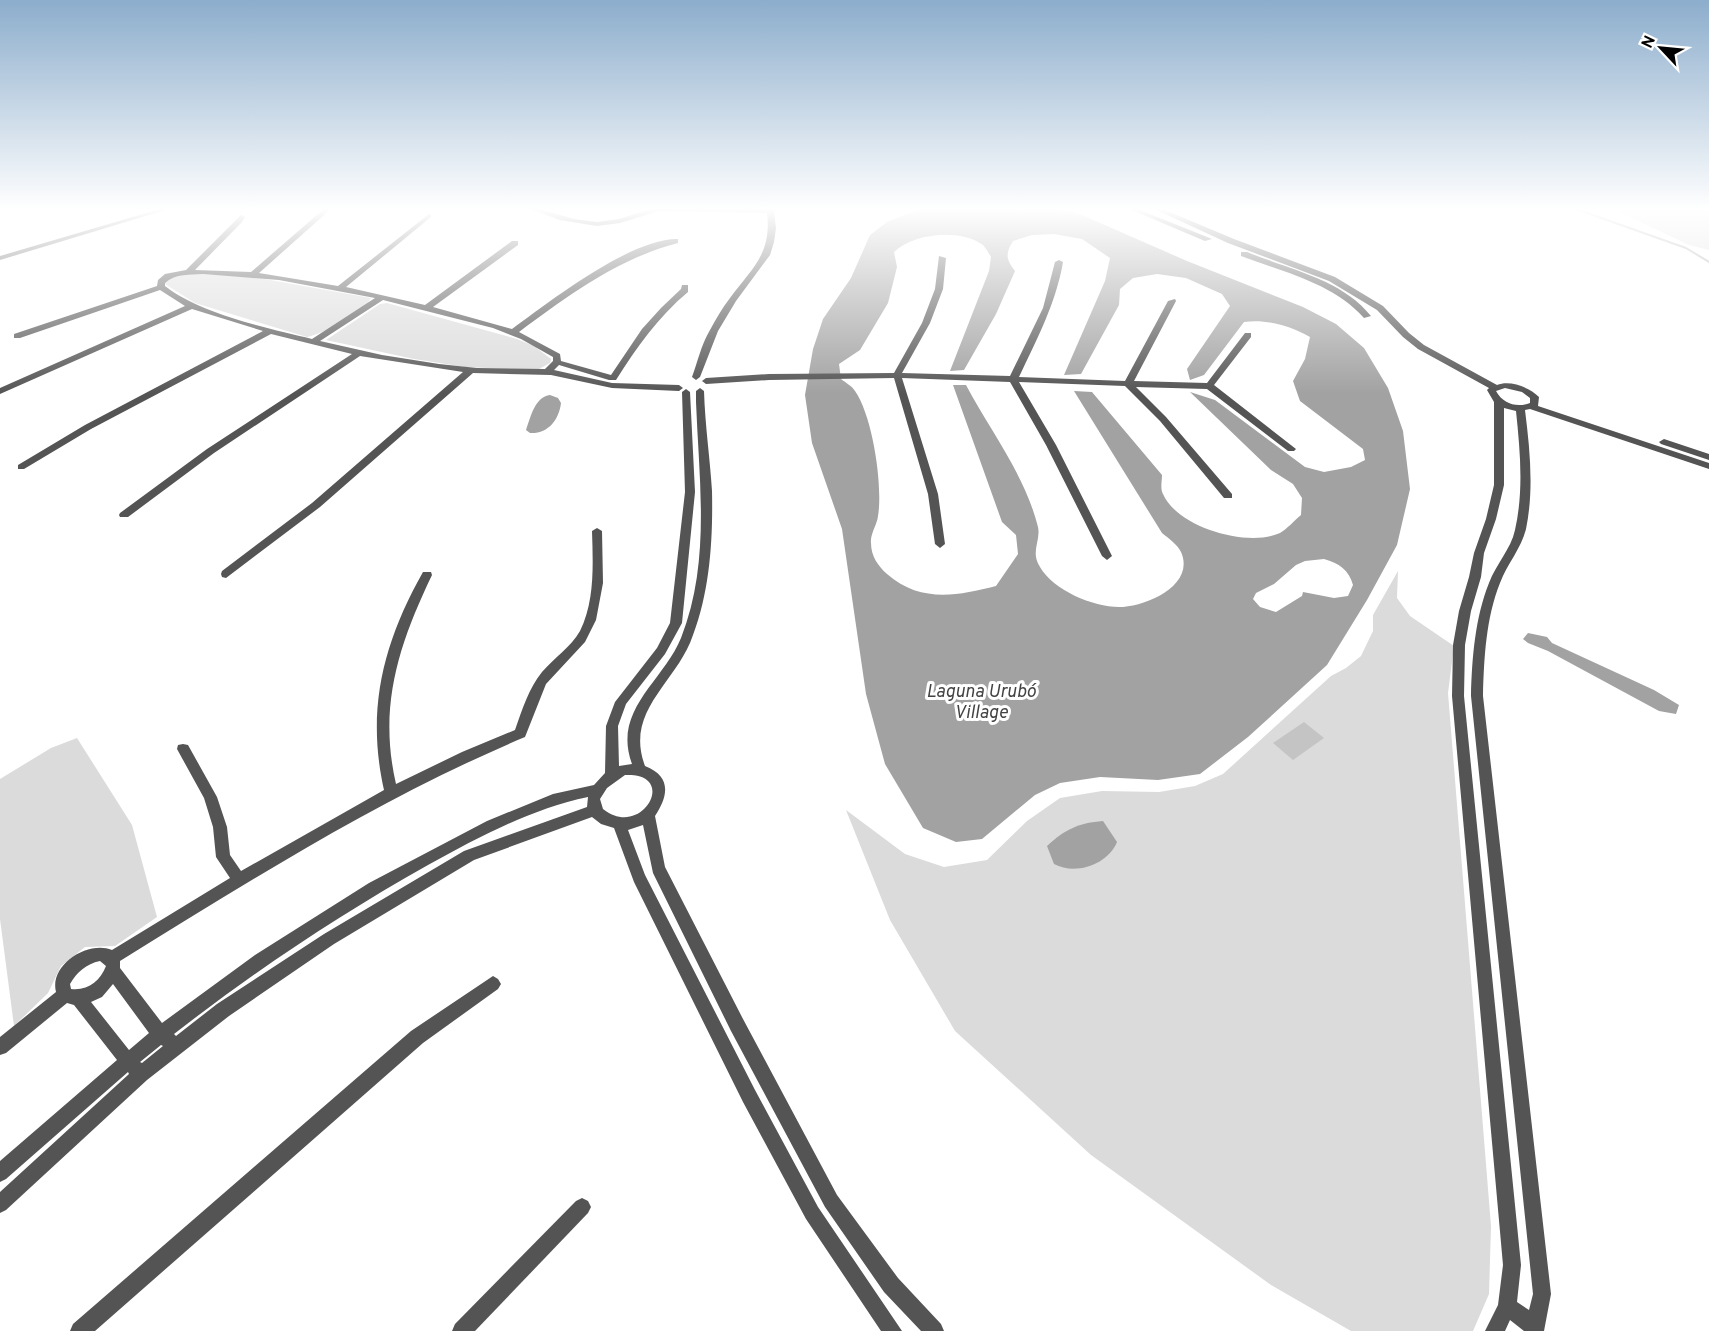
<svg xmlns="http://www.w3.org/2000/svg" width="1709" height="1331" viewBox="0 0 1709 1331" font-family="Overpass,sans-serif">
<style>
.green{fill:#dbdbdb}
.water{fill:#a2a2a2;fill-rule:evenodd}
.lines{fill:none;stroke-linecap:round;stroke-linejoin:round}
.stream{stroke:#a2a2a2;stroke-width:2}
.building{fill:#c4c4c4}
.street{fill:#545454;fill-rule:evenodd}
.labels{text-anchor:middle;stroke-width:6;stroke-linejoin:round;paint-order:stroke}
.water-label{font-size:18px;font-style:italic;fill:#434343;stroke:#fff}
</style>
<rect width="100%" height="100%" fill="#fff"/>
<g class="green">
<path d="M1611 208H1709V250L1689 245Z"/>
<path d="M205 274 259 278 371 298C363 313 323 334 307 337L195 303 165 284V280L175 275Z"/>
<path d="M387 303 517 339 534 346 551 359 550 363 537 370 465 367 414 359 326 340 380 304Z"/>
<path d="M1398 571 1397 598 1410 616 1454 646 1448 693 1491 1226 1489 1294 1473 1331H1351L1271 1285 1091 1155 955 1031 890 920 846 810 905 854 944 867 987 860 1027 821 1060 798 1102 791 1159 792 1195 786 1223 774 1331 676 1346 668 1361 656 1373 631V615Z"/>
<path d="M77 738 132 825 157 917 115 946 85 947 61 966 48 993 14 1026 0 919V779L51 748Z"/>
</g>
<g class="water">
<path d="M922 208H1057L1082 215 1187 261 1303 307 1336 324 1364 348 1388 388 1403 431 1410 489 1397 545 1367 600 1327 665 1248 737 1200 774 1158 780 1100 777 1060 783 1035 795 982 839 956 842 923 828 885 764 866 694 842 529 812 443 805 395 813 349 823 319 851 278 870 235 887 222ZM1054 234 1082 239 1110 258 1105 281 1064 375 1081 374 1119 305 1120 289 1133 278 1157 274 1186 278 1222 294 1230 306 1187 369 1190 380 1204 375 1244 322C1267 319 1291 326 1310 337L1305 359 1293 381 1300 401 1363 449 1365 460 1351 467 1324 472 1305 467 1215 400 1190 392 1271 470 1293 484 1302 498 1301 515C1295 520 1287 529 1280 533 1247 548 1177 527 1163 494 1160 489 1162 481 1162 475L1092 392 1074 391 1162 533C1168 538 1178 545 1181 552 1196 586 1144 607 1119 607 1093 607 1053 590 1040 567 1030 552 1041 541 1038 527 1025 475 991 432 966 385H953L1002 522 1016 535 1018 554 996 586C957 596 920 603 887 574 878 566 871 556 871 543 870 534 877 525 878 516 883 486 873 417 855 391 852 386 846 383 841 379L839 364 860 350 888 303 897 267 894 252C913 233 961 228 983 245 986 248 989 254 991 257L989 271 950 371 964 370 996 314 1015 271C1006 259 1005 254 1013 241L1032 235ZM1324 559C1339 563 1349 570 1353 585L1348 596 1334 598 1303 592 1302 596 1276 612 1260 607 1253 599 1256 593 1274 584 1296 565 1305 561Z"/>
<path d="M550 395 558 398 561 403C559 420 548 434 530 433L526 430C531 416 535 397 550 395Z"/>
<path d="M1528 633 1547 637 1552 643 1654 690 1679 705 1676 714 1659 711 1548 651 1528 643 1523 639Z"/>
<path d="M1103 821 1117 842C1108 864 1076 876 1054 864L1047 846C1065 829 1079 823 1103 821Z"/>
</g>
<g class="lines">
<path class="stream" d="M1573 208 1686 248 1709 262"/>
</g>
<path class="building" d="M1304 722 1324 738 1293 760 1273 743Z"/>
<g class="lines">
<g class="street">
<path d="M163 208H172L0 260V256Z"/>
<path d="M325 208H332L259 273 338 286 429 214 431 215V217L346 287 425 305 512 241H518V245L433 307 512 329C549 302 631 238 678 239V243C617 259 569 295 519 332L560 354 561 361 611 375 642 329 661 308 681 289 682 285H688V292C658 317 637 347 616 380H609L559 365 554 370 612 383 679 385 683 388 679 391 612 388 551 375 473 373 320 507 226 578 222 577 221 574 222 571 312 503 463 372 360 356 214 453 128 517H120L119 515 120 513 207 449 352 354 271 334 91 429 24 469H18V465L85 425 263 331 192 309 0 394V388L185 306 160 290 20 338H14V334L157 286 158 280 165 274 186 270 241 215 245 217 242 222 195 270 251 272ZM203 274 279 280 375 298 312 339C266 328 201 314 165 286V283C176 273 190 275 203 274ZM383 300 493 328 521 339 553 357V361L545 369 477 368 439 364 382 355 320 341Z"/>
<path d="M527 208H536L574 219 597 222 619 219 654 208H777L774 212 776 228 774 242 770 255 736 301 718 331 700 377 696 380 692 377C698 361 701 345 710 330 716 319 722 308 730 298 752 268 772 254 767 213L659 211 620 223 597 226 560 220Z"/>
<path d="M1127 208H1135L1212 239 1205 241Z"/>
<path d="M1152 208H1160L1234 239 1335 277 1383 306 1409 333 1424 345 1497 385C1510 380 1529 387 1539 397L1538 406 1709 463V469L1530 409 1525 410C1530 450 1534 490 1526 529 1521 549 1507 564 1500 583 1486 618 1484 658 1483 696L1551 1294 1544 1331H1524L1510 1320 1505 1331H1485L1498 1305 1503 1265 1452 696 1453 645 1459 611 1469 577 1474 553 1486 519 1494 485V402L1487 390 1489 388 1418 349 1403 337 1377 310 1329 281 1228 243ZM1505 388 1522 392 1530 398V403C1517 408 1503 404 1496 391ZM1504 408 1516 411C1520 450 1524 490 1515 530 1511 549 1496 564 1489 583 1475 618 1472 658 1471 696L1533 1294 1529 1310 1517 1302 1521 1265 1464 696 1465 645 1471 611 1481 577 1484 553 1496 519 1504 485Z"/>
<path d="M1241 252H1247C1288 269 1342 279 1371 316L1364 318C1333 283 1283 272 1241 256Z"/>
<path d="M939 256 946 258 943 289 930 323 902 373 1010 376 1043 308 1055 262 1059 260 1063 262C1056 303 1037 339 1019 377L1125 381 1168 301 1175 299 1176 301 1134 381 1207 383 1245 333H1251V337L1214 385 1296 449 1294 451H1288L1207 389 1136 387 1166 417 1232 494V498H1224L1160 421 1125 386 1019 382 1056 445 1112 556 1107 560 1102 556 1046 445 1010 382 902 378 938 494 945 544 940 548 935 544 928 494 894 378 769 380 706 384 702 381 706 378 769 374 894 373 922 323 935 289Z"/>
<path d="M700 388 704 391C705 425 710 458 712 491 713 539 710 590 693 635 677 683 624 710 645 766 671 776 669 795 655 816L665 867 743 1019 837 1195 898 1278 941 1324 944 1331H921L884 1292 825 1207 731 1031 653 873 643 825 628 830 645 875 755 1090 818 1207 902 1331H881L806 1219 743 1102 634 882 614 828 601 824 592 817 474 860 334 944 229 1016 147 1080 6 1210 0 1213V1192L129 1074 128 1072 6 1179 0 1182V1161L117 1060 74 1005 67 1003 6 1053 0 1055V1037L56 992C49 965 88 940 112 950L230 878 216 857 213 827 204 798 177 749 178 745 183 744 188 745 217 797 227 827 230 855 241 871 384 790C366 710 383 643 423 572H431L432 575C399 644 378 706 396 784L462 752 515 730C522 710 529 688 542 672 554 658 571 647 580 631 595 601 593 564 592 531L597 528 602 531 603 583 596 620 585 642 546 684 525 737C380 798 253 879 120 961V968L162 1023 255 955 369 883 487 821 553 794 594 785 605 773 606 726 615 702 657 648 670 623 685 492 682 392 686 389 690 392 695 492 682 623 665 654 626 704 618 726 619 766 632 764C612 710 663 682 681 638 711 562 699 481 696 402V391ZM625 775C633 775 642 775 648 781 664 796 634 834 603 809L600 799 607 788ZM588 797 587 807 464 851 324 934 217 1004 176 1036 174 1034C255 971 339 915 428 865 479 837 531 809 588 797ZM100 961 106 966C100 981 88 991 71 989L70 984C77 972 86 964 100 961ZM113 984 149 1033 129 1050 91 1002 102 997ZM161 1045 163 1046 142 1063 140 1062Z"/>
<path d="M1664 439 1709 454V460L1661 444 1659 442Z"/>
<path d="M493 976 498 979 501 984 498 989 423 1043 95 1331H70L73 1324 411 1031Z"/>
<path d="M582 1198 588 1201 591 1207 588 1213 475 1331H452L455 1324 576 1201Z"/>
</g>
</g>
<linearGradient id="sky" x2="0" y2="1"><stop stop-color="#8cadcc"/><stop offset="0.53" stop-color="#fff"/><stop offset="1" stop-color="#fff" stop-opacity="0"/></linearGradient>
<rect width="1709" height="394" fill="url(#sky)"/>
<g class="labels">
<g class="water-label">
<text x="981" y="697">Laguna Urubó<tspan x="981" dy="21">Village</tspan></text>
</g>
</g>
<g transform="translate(1661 48) rotate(296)" stroke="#ffffff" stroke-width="4.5" paint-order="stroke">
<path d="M0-4.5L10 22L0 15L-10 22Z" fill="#000000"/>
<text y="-9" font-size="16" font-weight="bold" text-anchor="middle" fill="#000000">N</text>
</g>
</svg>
